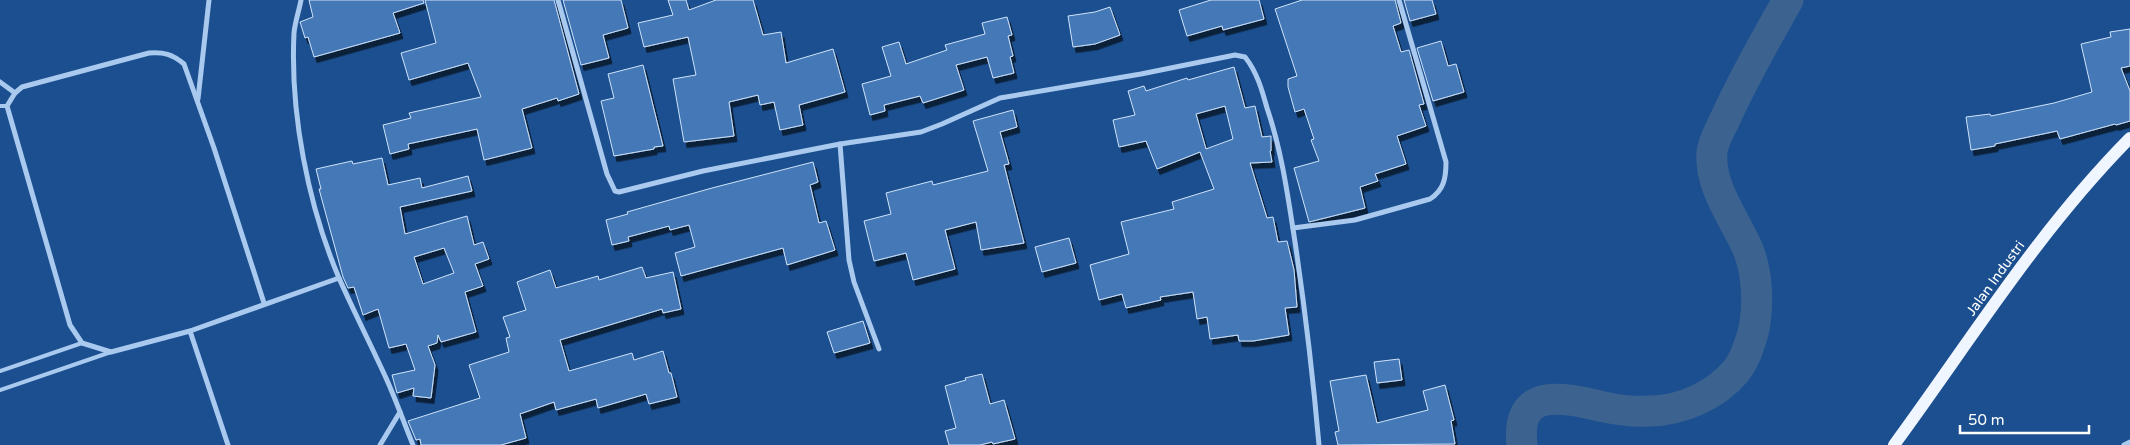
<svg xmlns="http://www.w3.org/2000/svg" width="2130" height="445" viewBox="0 0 2130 445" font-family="'Varela Round',sans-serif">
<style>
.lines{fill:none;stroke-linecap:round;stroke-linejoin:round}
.river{stroke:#3c6290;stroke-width:31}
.building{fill:#4478b7;stroke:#cfe3fa;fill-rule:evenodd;filter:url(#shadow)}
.lane{stroke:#a9c9ee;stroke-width:4}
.street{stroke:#a9c9ee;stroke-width:5}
.primary{stroke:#f0f6ff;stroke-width:12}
.labels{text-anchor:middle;stroke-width:5;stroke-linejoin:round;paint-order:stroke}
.street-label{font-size:14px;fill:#fff;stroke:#1b4f8f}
</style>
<defs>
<filter id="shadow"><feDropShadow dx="3" dy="5.5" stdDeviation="0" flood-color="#0009"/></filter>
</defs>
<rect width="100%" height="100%" fill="#1b4f8f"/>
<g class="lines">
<path class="river" d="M1522 445C1515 385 1565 398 1604 407 1618 410 1635 412 1649 411 1682 411 1716 395 1736 371 1745 360 1749 346 1753 333 1759 307 1758 272 1747 247 1734 218 1709 186 1712 152 1713 141 1721 128 1726 117 1744 77 1766 39 1788 0"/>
</g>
<g class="building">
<path d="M309 0H423L424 3 393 13 400 33 314 57 308 37 305 38 300 22 313 17Z"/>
<path d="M425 0H554L579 94 558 101 557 98 522 109 532 148 484 160 477 129 408 144 409 149 390 154 383 125 411 118 409 113 481 97 468 63 409 80 401 53 436 43Z"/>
<path d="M563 0H621L628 28 603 35 609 58 581 65Z"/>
<path d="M668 0H686L689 10 716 0H753L763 35 781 32 786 63 833 49 845 92 799 105 803 125 780 130 774 102 760 105 758 95 729 102 734 136 684 142 673 79 696 75 688 37 644 47 638 23 673 15Z"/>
<path d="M1211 0H1259L1264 19 1223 30 1222 26 1187 36 1179 10Z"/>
<path d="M1302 0H1395L1401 23 1393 26 1401 52 1409 50 1424 104 1419 105 1426 126 1397 136 1406 164 1375 174 1378 181 1360 187 1365 208 1309 222 1294 168 1319 161 1311 140 1314 139 1304 109 1295 112 1288 87V79L1297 76 1275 9Z"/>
<path d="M1404 0H1432L1436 14 1410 21Z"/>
<path d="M1110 7 1120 35 1095 44 1073 47 1068 16 1095 12Z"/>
<path d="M1007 17 1012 35 1008 36 1013 56 1010 57 1014 73 993 78 987 57 956 65 964 90 923 103 920 96 884 105 885 111 870 115 862 84 891 76 882 47 899 42 906 64 947 50 945 45 985 34 982 23Z"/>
<path d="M2130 29V66L2121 68 2130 91V121L2116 125 2115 124 2060 139 2057 131 1995 144V146L1971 150 1966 117 1990 114 1991 116 2054 103 2092 92 2081 44 2111 37 2110 32Z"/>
<path d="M1441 41 1448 66 1456 64 1464 92 1433 101 1417 48Z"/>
<path d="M643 65 663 146 654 147V149L614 156 601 101 614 98 608 74Z"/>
<path d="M1234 67 1245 108 1255 106 1262 137 1271 136V151H1270L1272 162 1250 163 1267 218 1273 217 1278 242 1287 241 1294 270 1297 307 1285 308 1289 335 1253 341H1239L1238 335 1210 339 1207 317 1197 319 1193 292 1160 297 1161 300 1126 308 1122 294 1099 300 1090 265 1129 254 1121 222 1174 209 1172 202 1214 189 1200 152 1157 169 1146 141 1119 147 1113 120 1135 115 1128 91 1144 86 1146 91 1187 78 1188 80ZM1225 106 1233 139 1206 149 1196 114Z"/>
<path d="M1013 110 1017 127 1000 132 1009 164 1004 165 1024 243 981 250 976 222 945 230 955 269 913 280 906 253 874 261 864 221 891 214 886 193 932 181 933 185 988 171 973 121Z"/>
<path d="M382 158 388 185 420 178 422 188 468 176 472 191 400 207 405 234 467 216 474 245 483 242 489 259 475 264 483 286 465 292 476 332 441 342 438 335 437 343 428 346 435 365 431 398 413 396 414 388 397 393 392 375 415 370 406 344 389 348 378 309 363 315 354 287 348 288 343 277 319 189H321L316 169 352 161 353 164ZM444 248 454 273 423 284 414 257Z"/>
<path d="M813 162 818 182 810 185 819 223 826 221 835 250 787 265 783 248 681 276 675 253 695 247 689 225 670 230 669 226 628 237 629 241 612 245 606 220 628 214 627 212 712 188Z"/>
<path d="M1069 238 1076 263 1042 272 1035 247Z"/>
<path d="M642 267 646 278 673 272 681 309 663 313 662 309 560 340 569 371 632 353 634 360 663 351 669 373H671L677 397 649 404 646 394 598 408 596 399 556 410 554 402 520 414 526 438 501 445H421L420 439 416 440 408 421 480 398 469 365 509 352 506 338 510 337 503 317 526 310 517 282 550 270 556 288 598 276 599 280Z"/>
<path d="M863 321 870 343 834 353 827 332Z"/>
<path d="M1399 359 1402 380 1377 383 1374 362Z"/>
<path d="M982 374 990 404 1004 400 1015 439 993 444 992 442 980 445H949L945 431 956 428 945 386 966 380 965 378Z"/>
<path d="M1366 375 1377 423 1428 410 1423 391 1445 385 1454 420 1451 421 1455 444 1338 445 1335 432 1339 431 1330 381Z"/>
</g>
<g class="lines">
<g class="lane">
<path d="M0 106H7"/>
<path d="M0 371 82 343"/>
<path d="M0 390 111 352"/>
</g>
<g class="street">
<path d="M301 0C299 11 295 22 294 33 290 113 308 205 339 278 354 312 371 345 386 378 396 400 404 423 413 445"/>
<path d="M558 0 607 174 615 191 619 192 703 171 840 144 921 132 942 124 1000 98 1141 74 1235 55 1245 57C1257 72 1262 90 1267 108 1282 152 1288 197 1295 242 1305 309 1313 377 1319 445"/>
<path d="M0 82 15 93"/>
<path d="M198 99 209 0"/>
<path d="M840 144 849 260 854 282 879 349"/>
<path d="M1293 228 1355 220 1430 199C1444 190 1446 178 1446 162L1399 0"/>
<path d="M264 303 214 148 184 64C172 54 164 52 149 53L22 87 15 93 7 106 70 325 82 343 111 352 190 331 339 278"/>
<path d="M190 331 228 445"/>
<path d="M380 445 400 412"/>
<path d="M2124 445 2130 442"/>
</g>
<path class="primary" d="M1894 445C1971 340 2038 231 2130 138"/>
</g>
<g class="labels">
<g class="street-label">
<text transform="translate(1995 278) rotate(-54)" y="5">Jalan Industri</text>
</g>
</g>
<path d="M1960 425v8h129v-8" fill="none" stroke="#ffffff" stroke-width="2.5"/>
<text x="1968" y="425" font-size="15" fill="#ffffff" stroke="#1b4f8f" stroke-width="4" paint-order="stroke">50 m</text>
</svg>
